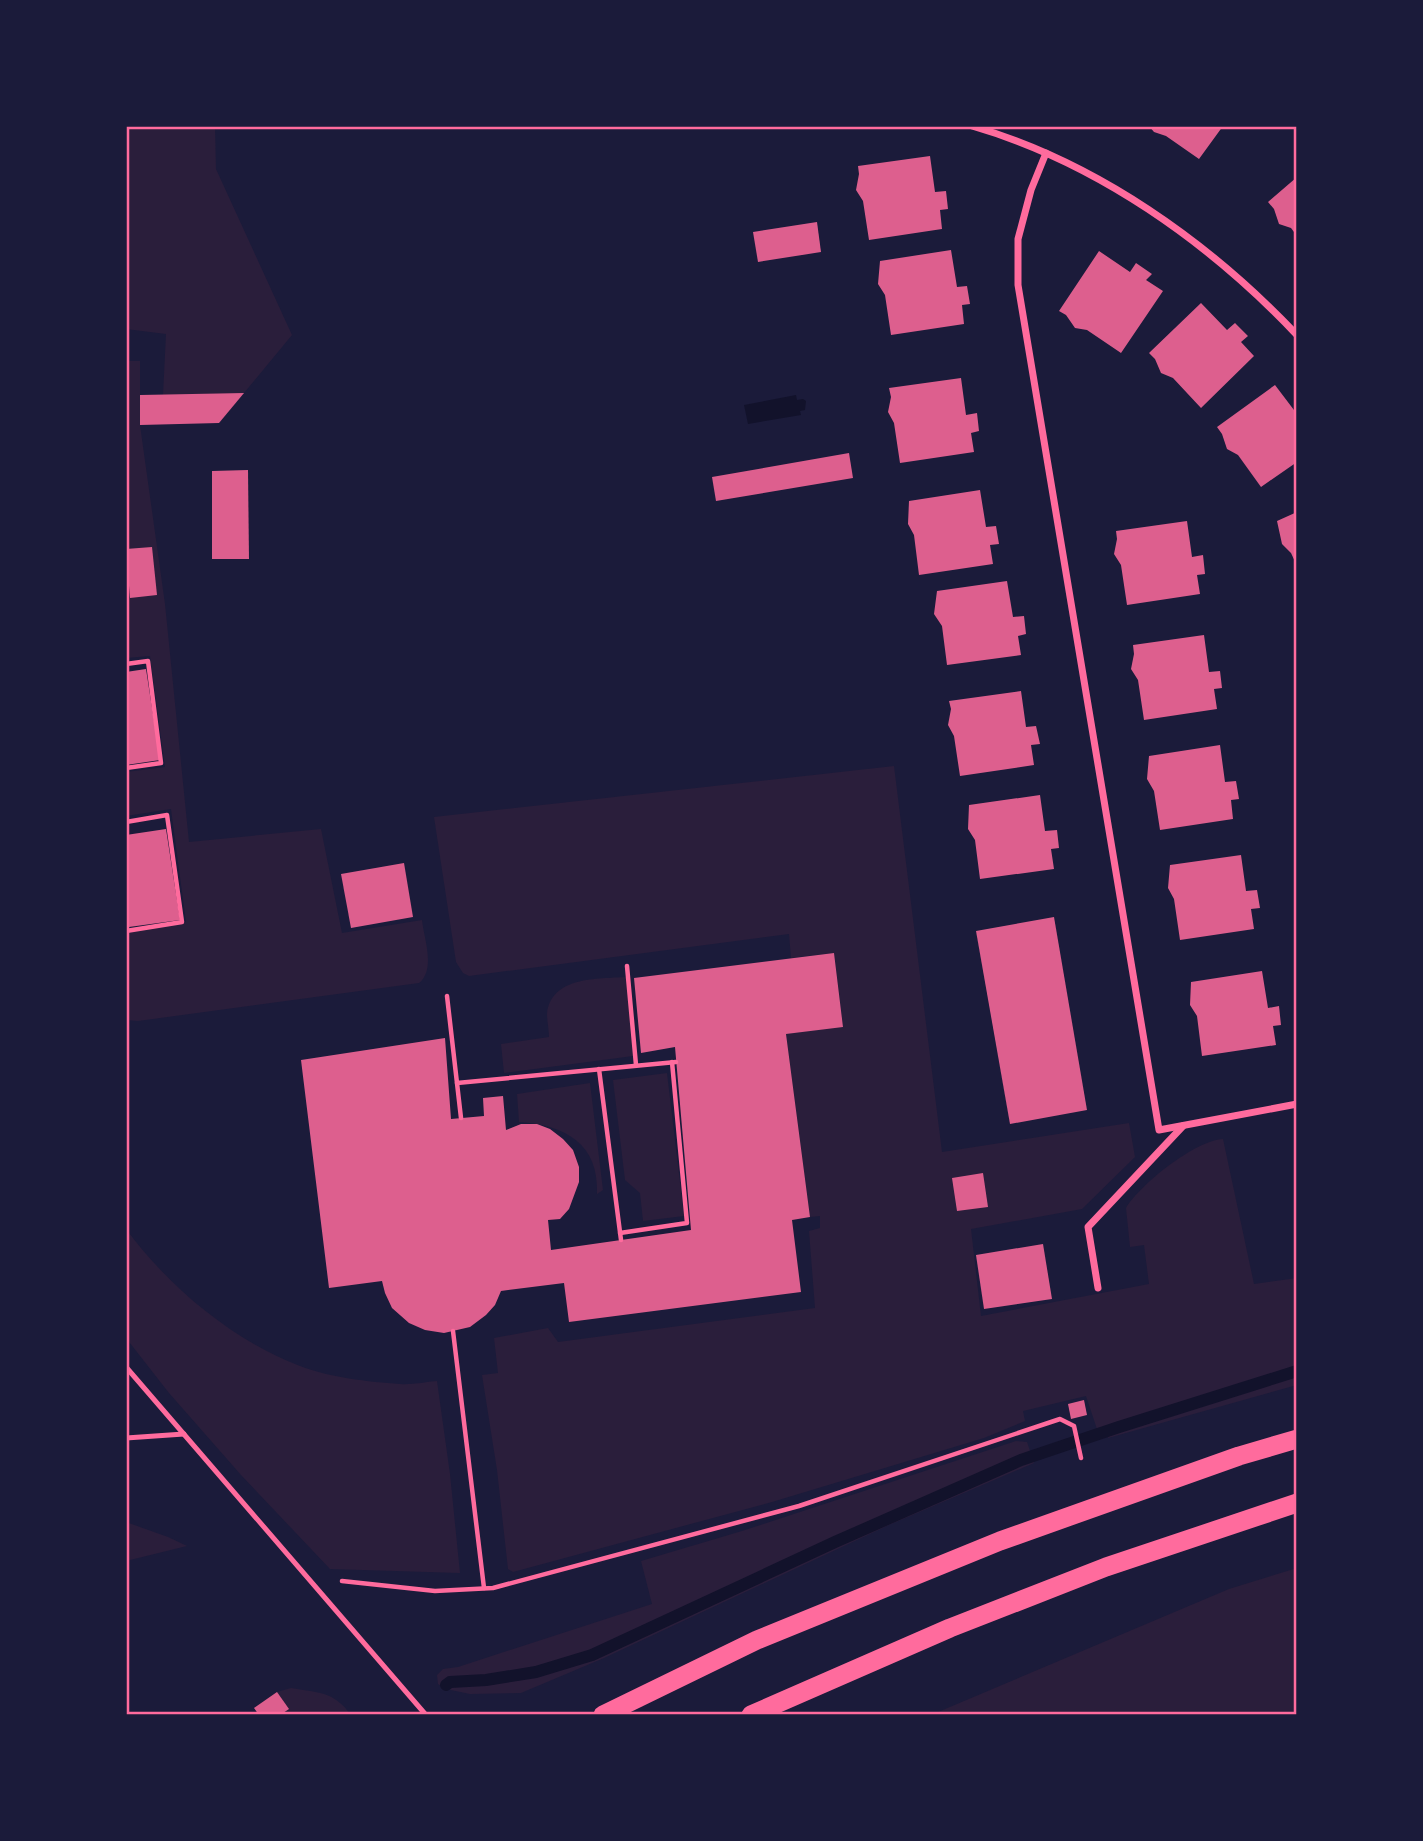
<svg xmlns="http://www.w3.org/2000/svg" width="1423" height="1841" viewBox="0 0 1423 1841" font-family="'PT Sans',sans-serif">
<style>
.green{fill:#2a1e3b}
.water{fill:#12122b}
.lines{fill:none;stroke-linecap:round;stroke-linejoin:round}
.stream{stroke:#12122b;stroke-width:12}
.building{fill:#dd5f8e}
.path{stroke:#ff6b9d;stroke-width:4.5}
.service{stroke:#ff6b9d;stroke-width:5}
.minor{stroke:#ff6b9d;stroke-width:7}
.trunk{stroke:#ff6b9d;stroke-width:19}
.neatline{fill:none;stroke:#ff6b9d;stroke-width:2.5}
</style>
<rect width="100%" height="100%" fill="#1b1b3a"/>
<g class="green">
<path d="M126 126H215L216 169 292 335 244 393 163 395 166 334 126 329Z"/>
<path d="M126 361H140V425L165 604 189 842 321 829 342 933 422 920C424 939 436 969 419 983L138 1021 126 1020V933L186 922 171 809 126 816V772L165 767 150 656 126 658Z"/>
<path d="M894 766 942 1152 1129 1123 1135 1157 1082 1209 971 1229 981 1316 1149 1284 1144 1245 1130 1247 1126 1208C1141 1184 1194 1141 1223 1139L1254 1284 1297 1278V1385L1108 1438 1106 1426 1097 1429 1086 1396 1023 1411 1025 1421 984 1438 772 1502 513 1572 508 1569 497 1470 482 1375 498 1373 494 1338 548 1328 558 1342 815 1308 809 1231 820 1228V1216L810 1217 786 1034 843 1026 834 953 791 958 789 934 469 976 463 973 456 962 434 817Z"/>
<path d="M626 977 633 1056 504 1073 501 1044 549 1037C549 1030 547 1021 547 1014 551 976 598 979 626 977Z"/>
<path d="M667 1073 684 1216 643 1221 640 1193 625 1180 613 1080Z"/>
<path d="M590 1083 603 1190 597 1194C599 1144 566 1125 519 1122L517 1094Z"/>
<path d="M126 1229C169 1287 232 1340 300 1366 328 1377 369 1382 400 1384 412 1385 425 1382 437 1381L450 1474 460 1573 330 1569 241 1475 169 1393 126 1338Z"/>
<path d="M1016 1441 1027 1442 1034 1463 889 1525 604 1658 521 1693 470 1694 446 1689 438 1684 437 1675 443 1669 458 1667 652 1604 641 1561 742 1531Z"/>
<path d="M126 1522 168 1537 187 1546 126 1561Z"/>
<path d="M1297 1568V1715H931L1229 1589Z"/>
<path d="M291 1688C317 1693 333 1690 351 1715H259L254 1708 277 1692Z"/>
</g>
<path class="water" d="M796 395 797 400 803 399 806 401 805 410 800 411 801 415 748 424 744 405Z"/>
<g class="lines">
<path class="stream" d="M446 1685 450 1682 486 1680 536 1672 592 1655 835 1542 1021 1460 1119 1427 1297 1371"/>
</g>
<g class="building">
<path d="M1149 126H1223L1199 159 1166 136 1154 132Z"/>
<path d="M930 156 935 192 946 191 948 209 940 210 942 229 869 240 863 201 856 190 859 174 858 166Z"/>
<path d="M1297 177V236L1291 228 1279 224 1274 209 1268 202Z"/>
<path d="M817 222 821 252 758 262 753 232Z"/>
<path d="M951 250 957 287 967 286 970 304 962 305 964 324 891 335 885 295 878 284 880 261Z"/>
<path d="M1099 251 1130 272 1136 263 1152 274 1146 280 1163 291 1121 353 1087 330 1075 328 1066 315 1059 311Z"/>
<path d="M1201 303 1227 330 1235 323 1248 336 1241 342 1254 356 1201 408 1173 378 1161 373 1155 359 1149 353Z"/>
<path d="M961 378 966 415 977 413 979 431 971 433 974 452 900 463 894 423 888 412 891 397 889 388Z"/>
<path d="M1275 385 1297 414V462L1261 487 1238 455 1227 449 1222 434 1217 427Z"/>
<path d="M244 393 219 423 140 425V395Z"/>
<path d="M849 453 853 478 716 501 712 477Z"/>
<path d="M248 470 249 559H212V471Z"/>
<path d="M980 490 986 527 996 526 999 544 990 545 993 564 919 575 914 535 908 524 909 501Z"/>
<path d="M1297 512V566L1291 553 1282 544 1277 521Z"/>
<path d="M1187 521 1192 557 1203 555 1205 574 1197 575 1200 594 1127 605 1121 565 1114 554 1117 539 1116 531Z"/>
<path d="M152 547 157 595 130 598 126 549Z"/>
<path d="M1007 581 1013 617 1024 616 1026 634 1018 636 1021 655 947 665 942 626 934 614 937 591Z"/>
<path d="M1204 635 1209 672 1220 671 1222 688 1214 689 1217 709 1144 720 1138 680 1131 669 1134 654 1133 645Z"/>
<path d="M146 669 160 760 126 765V672Z"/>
<path d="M1021 691 1026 727 1036 726 1040 744 1031 745 1034 765 960 776 954 736 948 725 951 709 949 701Z"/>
<path d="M1220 745 1225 782 1236 781 1239 799 1231 800 1233 819 1160 830 1154 791 1147 779 1149 756Z"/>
<path d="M1040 795 1045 831 1057 830 1059 848 1051 849 1054 869 980 879 975 840 968 829 969 805Z"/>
<path d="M166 829 180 920 129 927 126 908V835Z"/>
<path d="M1241 855 1246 891 1257 890 1260 908 1251 909 1254 929 1180 940 1174 899 1168 888 1170 865Z"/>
<path d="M404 863 413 917 351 928 341 874Z"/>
<path d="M1054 917 1087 1110 1010 1124 976 931Z"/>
<path d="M834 953 843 1027 786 1034 810 1217 792 1220 801 1292 569 1322 564 1283 501 1291 495 1305 486 1315 470 1327 444 1333 425 1330 409 1323 392 1308 385 1293 382 1281 329 1288 301 1060 445 1038 451 1119 484 1116 483 1098 503 1096 506 1130 521 1124H537L550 1129 563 1139 573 1150 579 1167V1182L569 1209 560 1219 548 1220 551 1250 691 1230 675 1047 641 1053 634 978Z"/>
<path d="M1262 971 1268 1008 1279 1006 1281 1025 1273 1026 1276 1045 1202 1056 1197 1016 1190 1005 1191 982Z"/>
<path d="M983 1173 988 1207 957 1211 952 1178Z"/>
<path d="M1043 1244 1052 1299 984 1309 976 1255Z"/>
<path d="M1084 1400 1087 1415 1071 1419 1068 1404Z"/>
<path d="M277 1692 289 1709 280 1715H259L254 1708Z"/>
</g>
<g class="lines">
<g class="path">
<path d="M126 664 148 661 161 763 126 768"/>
<path d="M126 822 167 815 182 922 126 931"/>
<path d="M627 966 636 1065"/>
<path d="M447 996 461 1118"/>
<path d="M599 1069 621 1240"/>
<path d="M457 1083 676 1062"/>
<path d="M620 1233 687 1223 672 1062"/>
<path d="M453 1331 484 1588"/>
<path d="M342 1581 435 1591 493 1588 799 1506 1060 1419 1074 1426 1081 1458"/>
</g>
<g class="service">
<path d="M126 1367 426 1715"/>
<path d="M126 1438 184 1434"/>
</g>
<g class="minor">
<path d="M972 126C1096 162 1209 242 1297 335"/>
<path d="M1046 153 1031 190 1018 239V285L1159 1130 1297 1104"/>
<path d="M1098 1288 1088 1227 1183 1126"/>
</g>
<g class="trunk">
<path d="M603 1715 757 1640 1000 1541 1239 1456 1297 1439"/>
<path d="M751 1715 950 1628 1106 1567 1297 1503"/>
</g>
</g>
<rect width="1423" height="1841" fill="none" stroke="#1b1b3a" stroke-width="256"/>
<rect x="128" y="128" width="1167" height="1585" class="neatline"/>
</svg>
